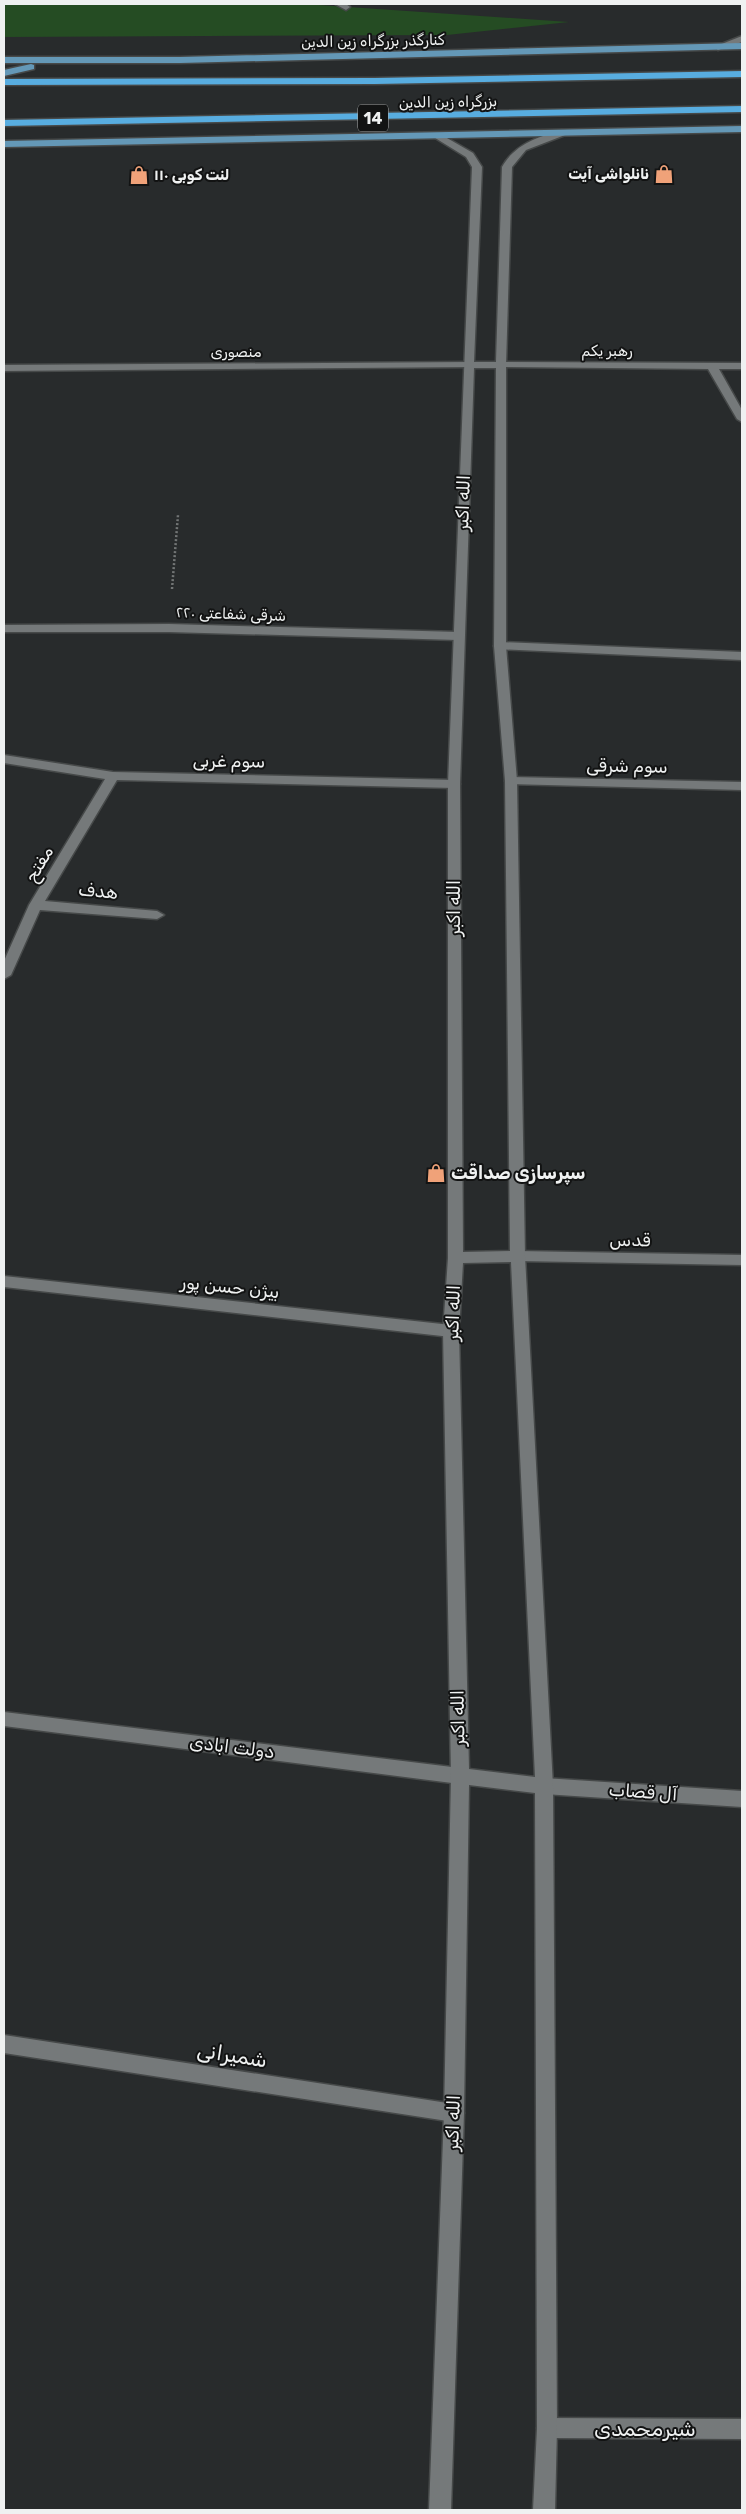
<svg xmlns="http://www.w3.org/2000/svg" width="746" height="2514" viewBox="0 0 746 2514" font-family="Rubik,Vazirmatn,sans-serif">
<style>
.green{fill:#254c23}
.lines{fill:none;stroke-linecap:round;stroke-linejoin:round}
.street-casing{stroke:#464949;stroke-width:3}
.secondary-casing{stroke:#464949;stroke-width:3}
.primary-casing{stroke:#464949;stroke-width:3}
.highway-casing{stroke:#464949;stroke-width:3}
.path{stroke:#727575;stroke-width:2.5;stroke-dasharray:2 2;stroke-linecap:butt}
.street{fill:#75797a;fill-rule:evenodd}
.secondary{fill:#75797a;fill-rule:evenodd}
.primary{fill:#6498b7;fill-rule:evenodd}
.highway{fill:#58ade0;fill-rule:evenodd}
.labels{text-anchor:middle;stroke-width:4;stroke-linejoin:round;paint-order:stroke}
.far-street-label{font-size:15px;fill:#eff1f1;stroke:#121313}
.far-poi-label{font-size:15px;font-weight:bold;fill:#eff1f1;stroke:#121313;text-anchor:end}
.shield{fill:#121313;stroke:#adaeae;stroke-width:1}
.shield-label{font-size:16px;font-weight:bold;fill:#eff1f1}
.street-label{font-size:18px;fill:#eff1f1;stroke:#121313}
.poi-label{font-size:18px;font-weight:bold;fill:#eff1f1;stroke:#121313;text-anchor:start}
.near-street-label{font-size:21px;fill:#eff1f1;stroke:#121313}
</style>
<rect width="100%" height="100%" fill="#282b2c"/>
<path class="green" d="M4 4H304L569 22 447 35 4 37Z"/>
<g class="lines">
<g class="street-casing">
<g id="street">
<path d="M335 4H346L350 7 346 10Z"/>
<path d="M469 362 474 365 473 367 4 371V365Z"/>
<path d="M501 362 742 363V369H719L742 410V422L737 419 708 369 497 367 496 365Z"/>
<path d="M169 624 458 632 464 636 458 640 169 632H4V625Z"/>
<path d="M500 642 742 652V660L496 649 494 646Z"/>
<path d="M4 755 113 772 454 780 460 784 454 788 117 780 45 901 157 911 164 915 157 919 40 910 11 975 4 979V961L29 905 105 779 4 763Z"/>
<path d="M511 777 742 782V790L507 784 505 781 507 778Z"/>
<path d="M518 1251 742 1255V1265L518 1261 513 1260 511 1256 513 1252Z"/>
<path d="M4 1276 451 1325 456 1327 459 1331 456 1335 451 1337 4 1287Z"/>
<path d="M4 1712 460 1768 466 1771 469 1776 466 1781 460 1784 4 1726Z"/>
<path d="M544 1778 742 1791V1807L544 1794 538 1791 535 1786 538 1781Z"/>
<path d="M4 2035 454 2104 461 2107 464 2113 461 2119 454 2122 4 2053Z"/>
<path d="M547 2418 742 2419V2439L547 2438 540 2435 537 2428 540 2421Z"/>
</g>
</g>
<g class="secondary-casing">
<g id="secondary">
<path d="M742 36V42L718 50 714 47Z"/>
<path d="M562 130 567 133 565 135 526 150 512 167 506 365V646L517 781 525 1256 553 1786 557 2428 555 2510H533L537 2428 535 1793 469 1785 464 2113 451 2510H429L444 2113 451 1776 443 1331 448 1258V784L472 167 466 157 432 136 440 134 473 153 482 167 474 362H496L502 167C515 144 538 137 562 130ZM474 368H496L494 646 505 781 510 1251 463 1252 460 784ZM511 1262 535 1777 469 1769 459 1331 463 1263Z"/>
</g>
</g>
<g class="primary-casing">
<g id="primary">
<path d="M742 43V49L180 63H4V57H180Z"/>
<path d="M31 64 34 65V69L4 76V70Z"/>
<path d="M742 126V132L4 147V141Z"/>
</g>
</g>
<g class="highway-casing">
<g id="highway">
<path d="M742 71V77L375 84 4 85V79L375 78Z"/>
<path d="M742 106V112L4 126V120Z"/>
</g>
</g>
<path class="path" d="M172 589 178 515"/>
<use href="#street" class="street"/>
<use href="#secondary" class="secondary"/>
<use href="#primary" class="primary"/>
<use href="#highway" class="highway"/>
</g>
<defs>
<g id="shop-bare" transform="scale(1.5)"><path d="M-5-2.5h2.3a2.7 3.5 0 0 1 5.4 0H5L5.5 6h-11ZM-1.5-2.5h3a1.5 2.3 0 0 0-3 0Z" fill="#f0a279" stroke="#121313" stroke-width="2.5" paint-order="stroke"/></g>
</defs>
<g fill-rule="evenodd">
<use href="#shop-bare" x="664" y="174"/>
<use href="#shop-bare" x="139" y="175"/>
<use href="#shop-bare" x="436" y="1173"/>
</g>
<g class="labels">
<g class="far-street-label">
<text transform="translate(373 41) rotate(-1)" y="5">کنارگذر بزرگراه زین الدین</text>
<text transform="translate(448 102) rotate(-1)" y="5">بزرگراه زین الدین</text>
<text x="607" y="356">رهبر یکم</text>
<text x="236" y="357">منصوری</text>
<text transform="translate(231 614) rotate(2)" y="5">۲۲۰ شرقی شفاعتی</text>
</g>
<g class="far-poi-label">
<text x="649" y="179">نانلواشی آیت</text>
<text x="154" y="180" text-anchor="start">لنت کوبی ۱۱۰</text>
</g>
<rect class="shield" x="358" y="104.5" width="30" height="27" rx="4"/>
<g class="shield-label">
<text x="373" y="124">14</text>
</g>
<g class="street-label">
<text transform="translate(463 503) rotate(-88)" y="6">الله اکبر</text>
<text transform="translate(229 761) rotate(1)" y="6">سوم غربی</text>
<text transform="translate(627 766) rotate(1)" y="6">سوم شرقی</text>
<text transform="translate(39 864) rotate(-59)" y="6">مفتح</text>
<text transform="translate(98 891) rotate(5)" y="6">هدف</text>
<text transform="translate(454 908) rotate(-90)" y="6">الله اکبر</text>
<text transform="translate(630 1240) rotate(1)" y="6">قدس</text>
<text transform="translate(230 1287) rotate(6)" y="6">بیژن حسن پور</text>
<text transform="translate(453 1313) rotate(-88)" y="6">الله اکبر</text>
<text transform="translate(458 1718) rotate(-91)" y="6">الله اکبر</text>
<text transform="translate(232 1747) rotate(7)" y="6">دولت ابادی</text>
<text transform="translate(643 1792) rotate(4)" y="6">آل قصاب</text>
<text transform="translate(453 2123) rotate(-88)" y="6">الله اکبر</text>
</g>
<g class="poi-label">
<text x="451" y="1179">سپرسازی صداقت</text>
</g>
<g class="near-street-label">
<text transform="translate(232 2055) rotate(9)" y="7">شمیرانی</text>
<text x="645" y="2436">شیرمحمدی</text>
</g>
</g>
<rect width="746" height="2514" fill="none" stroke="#eff1f1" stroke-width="10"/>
</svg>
